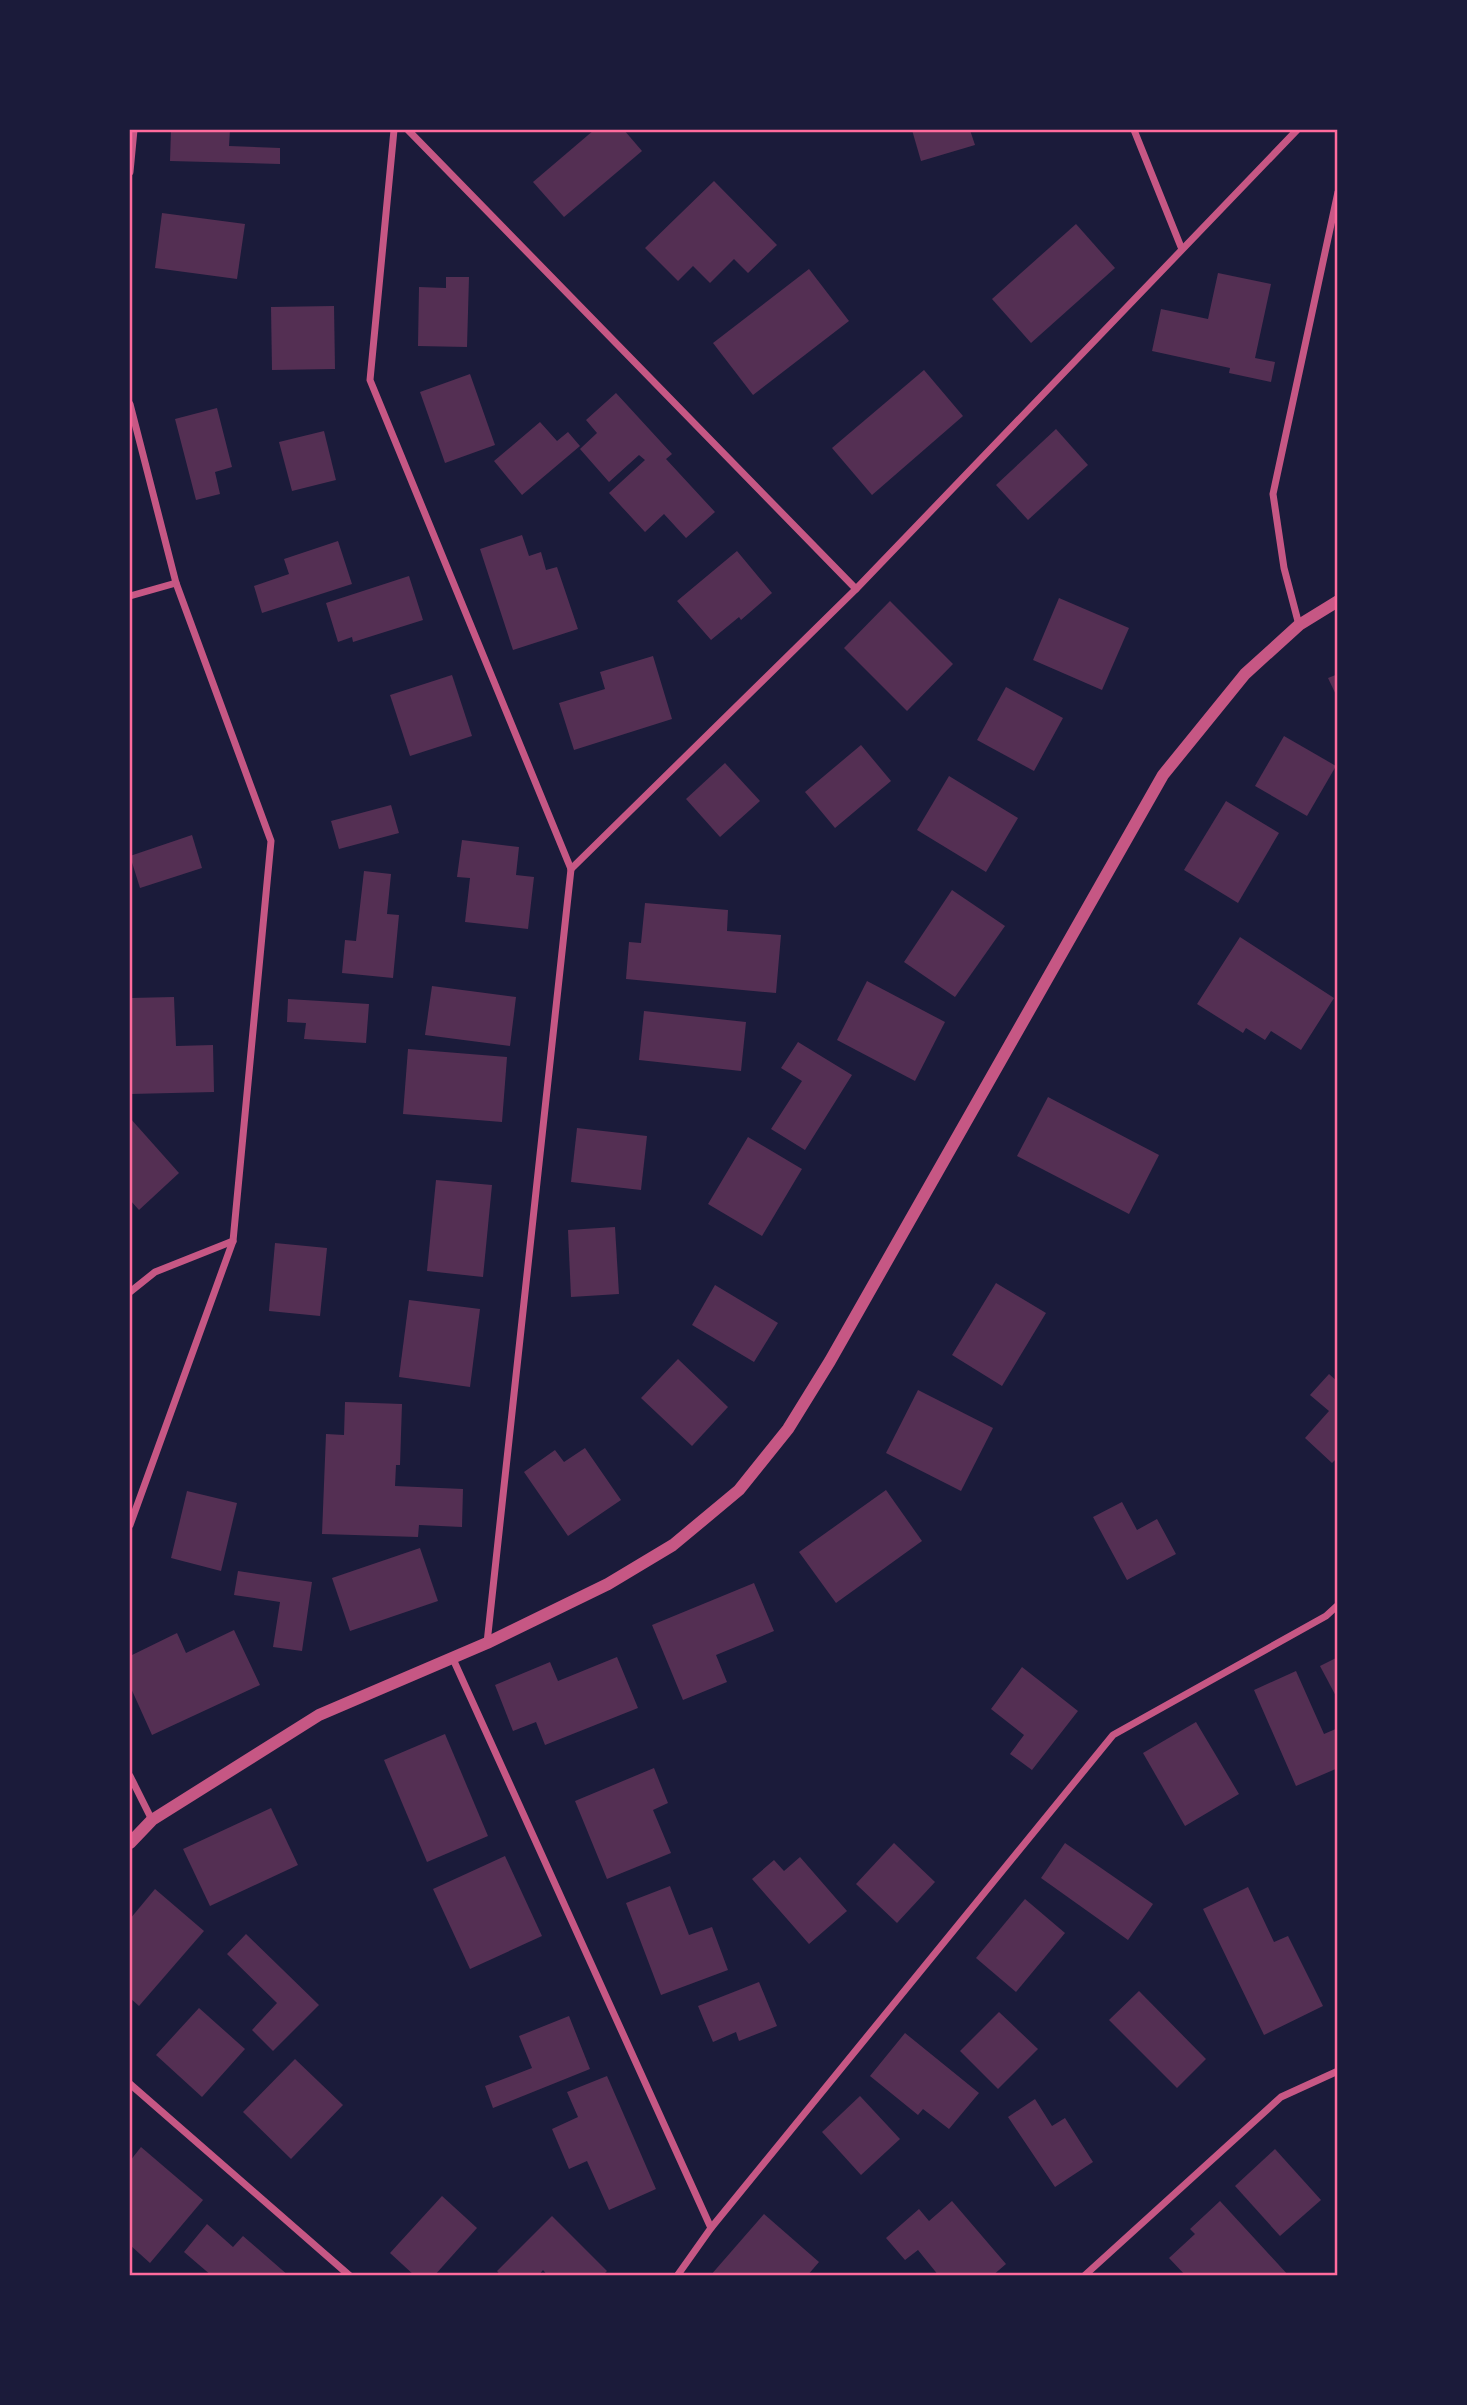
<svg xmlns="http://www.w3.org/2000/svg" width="1467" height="2405" viewBox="0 0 1467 2405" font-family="'Space Grotesk',sans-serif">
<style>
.building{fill:#542f53}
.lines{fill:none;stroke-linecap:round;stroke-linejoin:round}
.minor{stroke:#c65784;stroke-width:7}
.tertiary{stroke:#c65784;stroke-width:12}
.neatline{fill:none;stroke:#ff6b9d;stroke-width:2.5}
</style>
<rect width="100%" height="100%" fill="#1b1b3a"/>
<g class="building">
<path d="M171 130H230L229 146 280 148V164L170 161Z"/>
<path d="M594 130H624L642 151 564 217 533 182Z"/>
<path d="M912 130H970L975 145 921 161Z"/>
<path d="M714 181 777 245 748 273 734 259 710 283 693 266 678 281 645 248Z"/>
<path d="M162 213 245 224 237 279 155 268Z"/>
<path d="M1076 224 1115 268 1031 343 992 299Z"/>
<path d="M809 269 849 321 753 395 713 343Z"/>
<path d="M1218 273 1271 284 1255 358 1275 362 1271 382 1229 373 1230 368 1152 351 1161 309 1208 319Z"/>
<path d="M446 277H469L467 347 418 346 419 287 446 288Z"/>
<path d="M334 306 335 369 272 370 271 307Z"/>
<path d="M924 370 963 416 872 495 832 448Z"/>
<path d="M470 374 495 445 445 463 420 392Z"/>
<path d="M616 393 672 454 666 459 715 512 686 538 664 514 645 532 609 493 645 460 639 455 609 482 580 449 597 433 586 420Z"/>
<path d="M217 408 232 467 215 472 220 494 196 500 175 419Z"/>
<path d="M540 422 557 441 568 432 580 446 522 495 494 461Z"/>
<path d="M1056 429 1088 465 1028 520 996 485Z"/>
<path d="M324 431 336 480 292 491 279 442Z"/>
<path d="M522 535 529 556 541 552 546 570 557 567 578 629 513 650 480 549Z"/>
<path d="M338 541 352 584 262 613 254 586 289 574 284 559Z"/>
<path d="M737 551 772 593 741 620 739 617 711 640 677 601Z"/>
<path d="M409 576 423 620 353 642 352 637 338 642 326 603Z"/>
<path d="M1059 598 1129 628 1102 690 1033 660Z"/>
<path d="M890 601 953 664 907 711 844 648Z"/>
<path d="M653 656 672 719 574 750 559 703 605 689 600 672Z"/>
<path d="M1338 674V699L1328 678Z"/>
<path d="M452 675 472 736 410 756 390 695Z"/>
<path d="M1006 687 1063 718 1034 771 977 740Z"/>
<path d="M1284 736 1336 766 1307 816 1255 786Z"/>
<path d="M861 745 891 781 835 828 805 792Z"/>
<path d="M725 763 760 801 720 837 686 799Z"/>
<path d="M949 776 1018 818 986 872 917 830Z"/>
<path d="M1226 801 1279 833 1238 903 1184 870Z"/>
<path d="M391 805 399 833 339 849 331 821Z"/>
<path d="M192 835 202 868 140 888 130 856Z"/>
<path d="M462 840 519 847 516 875 534 877 528 929 465 922 470 878 457 877Z"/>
<path d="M364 871 391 874 387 914 399 915 393 978 342 973 345 940 356 941Z"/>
<path d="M952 890 1005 926 955 997 904 962Z"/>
<path d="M645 903 728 910 727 931 781 935 776 993 626 979 629 942 641 943Z"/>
<path d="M1240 937 1334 998 1301 1050 1271 1031 1265 1040 1246 1028 1243 1033 1197 1004Z"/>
<path d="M867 981 945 1022 915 1081 837 1040Z"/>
<path d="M432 986 516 997 510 1046 425 1035Z"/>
<path d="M174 997 176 1046 213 1045 214 1092 130 1094V998Z"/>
<path d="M288 999 369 1004 366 1043 304 1039 306 1023 287 1022Z"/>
<path d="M644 1011 746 1022 741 1071 639 1060Z"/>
<path d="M798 1042 852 1075 805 1150 771 1129 802 1081 781 1068Z"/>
<path d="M408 1049 507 1057 502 1122 403 1114Z"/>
<path d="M1048 1097 1159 1155 1129 1214 1017 1156Z"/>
<path d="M130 1118 179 1173 139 1210 130 1200Z"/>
<path d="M577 1128 647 1136 641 1190 571 1182Z"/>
<path d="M748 1137 802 1169 762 1236 708 1204Z"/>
<path d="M436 1180 492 1185 483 1277 427 1271Z"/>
<path d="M615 1227 619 1294 571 1297 568 1230Z"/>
<path d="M275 1243 327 1248 320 1316 269 1311Z"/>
<path d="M996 1283 1046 1313 1002 1386 952 1355Z"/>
<path d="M715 1285 778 1323 754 1362 692 1325Z"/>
<path d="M409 1300 480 1309 470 1387 399 1377Z"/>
<path d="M678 1359 728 1407 692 1446 641 1398Z"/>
<path d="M1329 1374 1338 1382V1457L1332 1463 1305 1438 1329 1411 1310 1395Z"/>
<path d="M918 1390 993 1428 961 1491 886 1453Z"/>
<path d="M345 1402 402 1404 400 1465H396L395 1486 463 1489 462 1527 419 1525 418 1537 322 1534 326 1434 344 1435Z"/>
<path d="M585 1448 621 1500 568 1536 524 1472 555 1450 564 1462Z"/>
<path d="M886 1490 922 1541 836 1603 799 1552Z"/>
<path d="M187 1491 237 1503 221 1571 171 1558Z"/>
<path d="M1122 1502 1137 1530 1157 1519 1176 1554 1127 1580 1093 1517Z"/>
<path d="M420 1548 438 1601 350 1631 332 1578Z"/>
<path d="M238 1571 312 1582 302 1651 273 1647 280 1602 234 1595Z"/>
<path d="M754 1583 774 1631 716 1655 727 1682 683 1700 652 1625Z"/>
<path d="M234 1630 260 1685 152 1735 130 1686V1656L177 1633 186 1653Z"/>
<path d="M617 1657 638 1708 545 1745 536 1722 513 1731 495 1685 550 1662 558 1681Z"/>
<path d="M1338 1657V1700L1320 1666Z"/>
<path d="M1022 1667 1078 1711 1032 1770 1010 1754 1024 1735 991 1709Z"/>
<path d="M1296 1671 1324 1734 1338 1728V1768L1296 1786 1254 1690Z"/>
<path d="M1196 1722 1239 1794 1185 1826 1143 1753Z"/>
<path d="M445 1734 488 1836 427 1862 384 1760Z"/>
<path d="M654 1768 668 1803 653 1810 671 1853 607 1879 575 1801Z"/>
<path d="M271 1808 298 1865 210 1906 183 1849Z"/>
<path d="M894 1843 935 1882 897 1923 856 1884Z"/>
<path d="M1065 1843 1153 1904 1128 1940 1041 1878Z"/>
<path d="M505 1856 542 1936 470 1969 433 1889Z"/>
<path d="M800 1857 847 1911 809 1944 752 1879 774 1860 784 1871Z"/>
<path d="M670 1886 689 1935 712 1927 728 1970 661 1995 626 1903Z"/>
<path d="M1248 1887 1274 1942 1288 1936 1323 2006 1264 2035 1203 1909Z"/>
<path d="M155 1889 204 1931 139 2006 130 1998V1919Z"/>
<path d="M1025 1899 1065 1933 1016 1992 976 1958Z"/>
<path d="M246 1934 319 2005 273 2051 252 2030 277 2003 227 1954Z"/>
<path d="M759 1982 777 2026 739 2041 736 2032 713 2042 698 2006Z"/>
<path d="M1139 1991 1206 2059 1177 2088 1109 2020Z"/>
<path d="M199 2008 245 2049 202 2097 156 2055Z"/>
<path d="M999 2012 1038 2049 998 2089 960 2051Z"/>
<path d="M569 2016 590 2069 493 2108 485 2086 532 2068 519 2036Z"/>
<path d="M905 2033 979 2093 949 2129 923 2109 918 2115 870 2076Z"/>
<path d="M295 2059 343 2105 291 2159 243 2112Z"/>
<path d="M607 2076 656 2189 609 2210 587 2161 569 2169 552 2129 578 2117 567 2092Z"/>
<path d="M860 2096 900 2139 861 2175 822 2132Z"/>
<path d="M1035 2099 1052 2126 1065 2118 1093 2162 1055 2187 1008 2117Z"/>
<path d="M141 2147 203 2200 150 2263 130 2245V2161Z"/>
<path d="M1275 2149 1321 2200 1280 2236 1235 2186Z"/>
<path d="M442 2196 477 2228 434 2276H415L390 2253Z"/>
<path d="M952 2201 1006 2264 992 2276H939L918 2250 905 2260 886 2238 919 2209 929 2221Z"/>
<path d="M1220 2201 1289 2276H1186L1169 2258 1195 2234 1190 2229Z"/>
<path d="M764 2214 819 2262 807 2276H710Z"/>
<path d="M552 2216 607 2271 602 2276H548L543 2270 538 2276H501L497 2271Z"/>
<path d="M207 2224 233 2247 243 2236 289 2276H212L184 2252Z"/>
</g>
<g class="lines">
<g class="minor">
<path d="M394 130 370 380 571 869 487 1643"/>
<path d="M408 130 856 589"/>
<path d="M1134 130 1181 247"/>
<path d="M130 172 134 130"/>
<path d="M130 404 176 583 271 841 233 1241 130 1525"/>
<path d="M130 596 176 583"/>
<path d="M1299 625 1284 568 1273 494 1338 192"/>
<path d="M571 869 856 589 1297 130"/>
<path d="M130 1292 155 1272 233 1241"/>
<path d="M453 1659 711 2228"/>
<path d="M130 1776 152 1820"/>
<path d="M130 2084 350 2276"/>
<path d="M677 2276 711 2228 1113 1735 1326 1616 1338 1605"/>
<path d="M1084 2276 1281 2097 1338 2071"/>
</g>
<path class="tertiary" d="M130 1843 152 1820 319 1715 487 1643 608 1584 673 1545 739 1490 788 1429 830 1361 1163 775 1245 674 1299 625 1338 601"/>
</g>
<rect width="1467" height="2405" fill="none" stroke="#1b1b3a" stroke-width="262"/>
<rect x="131" y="131" width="1205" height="2143" class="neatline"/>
</svg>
